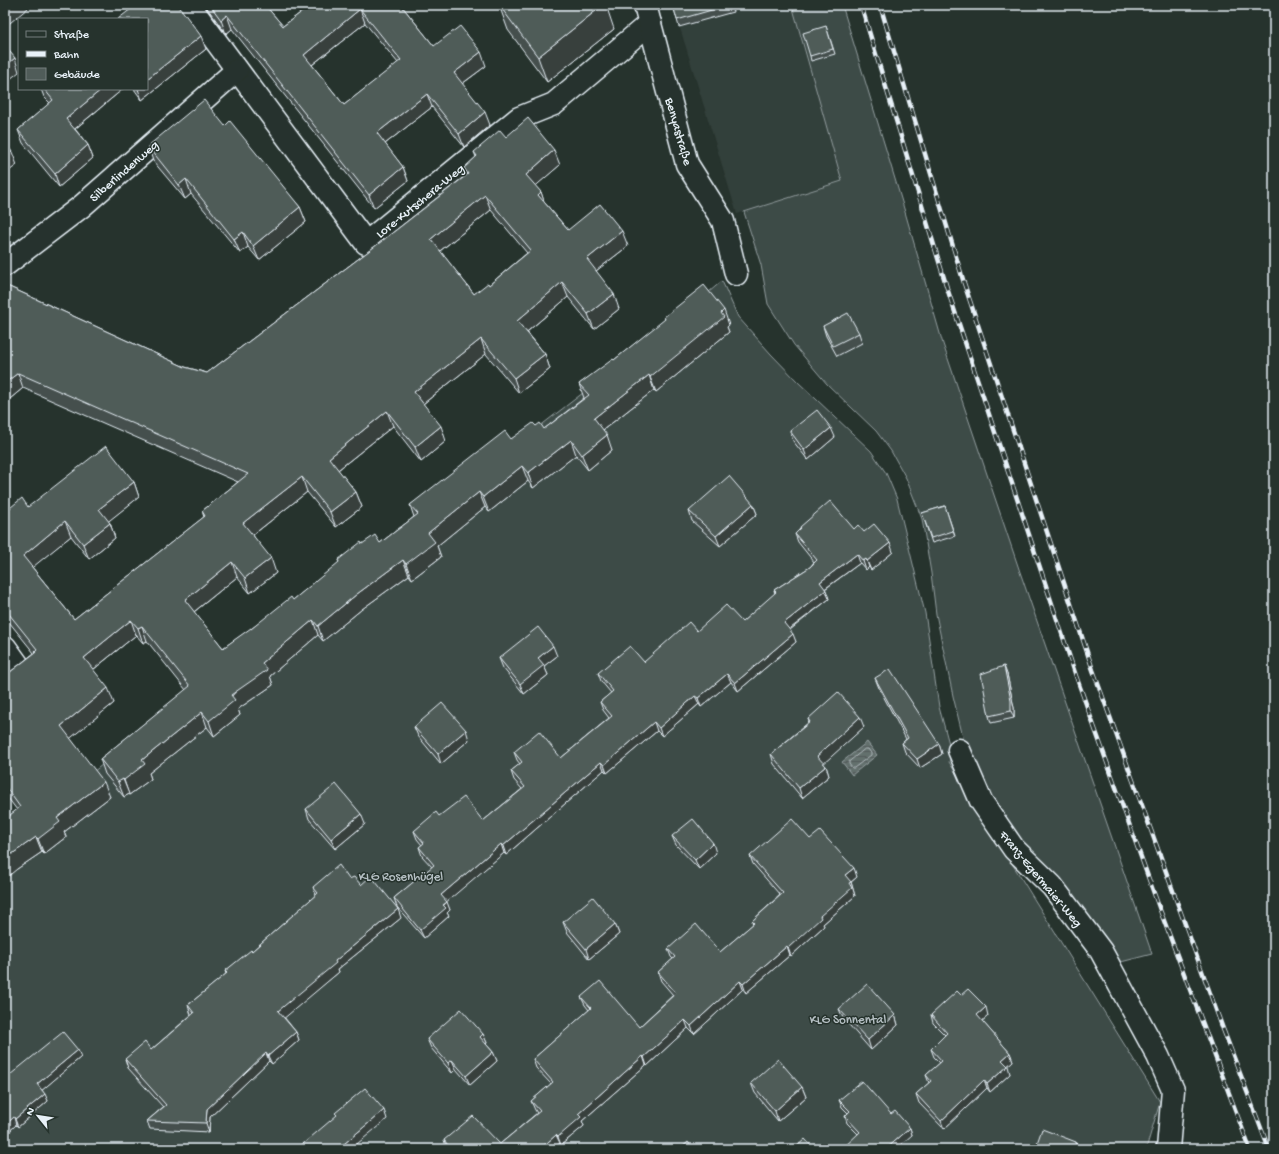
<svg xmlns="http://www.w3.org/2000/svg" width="1279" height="1154" viewBox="0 0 1279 1154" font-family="'Gochi Hand',sans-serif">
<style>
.built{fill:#333f3a}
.garden{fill:#3e4b47;stroke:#939ea0}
.water{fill:url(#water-rules);stroke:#98a3a5}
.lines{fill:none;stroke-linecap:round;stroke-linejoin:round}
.shore{stroke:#b3bdc0;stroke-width:1}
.minor-casing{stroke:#e8f1f8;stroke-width:25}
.minor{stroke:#26332d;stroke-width:22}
.rail-casing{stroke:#e8f1f8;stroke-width:4.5}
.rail{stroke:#26332d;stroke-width:3;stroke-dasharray:9;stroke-linecap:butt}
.wall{fill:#454f4d;stroke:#e8f1f8;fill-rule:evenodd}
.shaded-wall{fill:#38403e;stroke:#e8f1f8}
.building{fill:#505c59;stroke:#e8f1f8;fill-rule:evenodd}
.labels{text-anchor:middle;stroke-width:3;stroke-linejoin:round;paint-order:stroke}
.street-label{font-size:13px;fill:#e8f1f8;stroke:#26332d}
.park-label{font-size:13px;fill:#b5bfc3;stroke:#26332d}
</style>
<defs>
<pattern id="water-rules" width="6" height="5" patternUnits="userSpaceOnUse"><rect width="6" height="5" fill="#636f6d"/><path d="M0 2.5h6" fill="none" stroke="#535a5a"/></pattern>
</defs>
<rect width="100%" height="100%" fill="#26332d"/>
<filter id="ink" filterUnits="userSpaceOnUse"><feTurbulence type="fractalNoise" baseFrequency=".025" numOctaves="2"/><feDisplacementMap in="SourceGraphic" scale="8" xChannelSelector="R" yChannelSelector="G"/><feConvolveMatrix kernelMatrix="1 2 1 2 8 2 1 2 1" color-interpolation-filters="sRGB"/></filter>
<g filter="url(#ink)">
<path class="built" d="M673 5H792L842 181 737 214Z"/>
<g class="garden">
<path d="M792 5H842L905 212 943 344 1020 572 1152 954 1117 963 1016 837 969 762 953 696 936 614 931 573 922 519 906 478 891 451 876 431 827 384 794 345 768 304 761 265 744 212 842 181Z"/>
<path d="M722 281 738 317 771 354 798 382 871 451 886 473 897 499 925 613 939 707 952 755 949 762 1160 1102 1146 1149H5V840L663 331Z"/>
</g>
<path class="water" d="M867 742 877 755 852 775 842 762Z"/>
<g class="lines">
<path class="shore" d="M865 749H868L871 753V755L854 768H852L849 764V762Z"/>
<g class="minor-casing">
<g id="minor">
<path d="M189 5 366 243 519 118 554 104 650 23"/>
<path d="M645 5 687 164 723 221 736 274"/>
<path d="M5 265 82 206 237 70"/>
<path d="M5 647 18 665 5 675"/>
<path d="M959 750 981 801 1014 849 1052 886 1101 951 1158 1056 1173 1090 1168 1149"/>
</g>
</g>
<use href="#minor" class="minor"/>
<g class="rail-casing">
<g id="rail">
<path d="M861 5 947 288 1076 676 1160 910 1250 1149"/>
<path d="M880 5 964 283 1093 670 1223 1029 1269 1149"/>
</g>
</g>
<use href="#rail" class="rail"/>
</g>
<g class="wall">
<path d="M205 5H265L283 26 311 5H401L434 46 486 66 462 84 490 125 464 147 432 107 385 144 403 167 408 181 374 208 232 29 226 34ZM365 23 398 63 344 105 312 65Z"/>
<path d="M499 5 614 29 547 82 508 30Z"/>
<path d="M673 5H731L733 12 679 27Z"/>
<path d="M826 26 835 54 811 61 810 56Z"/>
<path d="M206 49 142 100 134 89H147Z"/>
<path d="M41 89H123L75 129 88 145 93 158 59 187 23 143 18 130 50 103 44 97Z"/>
<path d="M225 126 300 207 306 222 259 260 248 247 240 253 191 194 185 199 153 161 148 146Z"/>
<path d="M506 137 560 165 535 186 541 192 544 202 568 230 628 246 596 271 619 309 594 329 568 297 527 332 545 354 550 369 519 393 486 354 423 404 446 441 421 462 393 426 338 470 356 492 362 507 336 527 307 492 253 535 276 573 250 593 237 577 194 612 223 648 293 600 339 563 338 560 362 544 380 543 414 517 410 505 511 439 536 426 544 429 584 398 579 384 614 360 665 320 664 317 729 325 727 327 729 332 656 392 654 390 603 430 612 450 588 470 576 455 533 488 528 481 489 512 485 507 437 546 441 557 412 579 409 575 362 609 323 641 318 635 270 676 273 685 238 709 240 715 214 736 207 727 149 773 151 779 129 795V794L124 797 105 774 100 759 186 690 147 641 143 643 136 635 93 670 114 703 70 738 110 797 64 832 66 837 44 854 42 852 17 869 10 815 17 810 5 794V676L34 653 5 617V512L134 482 139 497 108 521 110 523 115 538 89 559 71 536 32 567 74 619 204 517 202 511 238 482 23 388 5 403V285L185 367 207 373 378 244 466 175 464 168 476 157 474 152ZM491 210 527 253 489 285 474 294 440 251Z"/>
<path d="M823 326 859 333 862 343 837 356 826 336Z"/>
<path d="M790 431 835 437 808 460 793 441Z"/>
<path d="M753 504 757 514 720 546 692 521 689 511Z"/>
<path d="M945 506 955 536 932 543 922 513Z"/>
<path d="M800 527 854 529 864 532 893 552 871 570 869 567 866 570 860 563 825 589 829 599 790 630 796 642 738 691 731 682 701 707 699 704 662 736 657 731 607 773 604 770 506 855 504 853 446 901 450 910 447 913 449 916 424 938 397 907 394 898 432 867 422 856 419 847 422 845 417 839 414 831 439 816 483 821 522 789 514 780 511 771 520 764 517 760 514 752 561 758 609 718 603 710 600 702 611 693 601 681 598 673 644 662 697 631 742 622 775 594 774 590 810 567 814 562 798 542 795 534 801 529Z"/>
<path d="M557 656 544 666 548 675 524 694 503 668 499 658Z"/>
<path d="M1007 674 1014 708V718L991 723 989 716Z"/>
<path d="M875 678 939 744 942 754 920 768 905 752 902 743 906 739 879 688Z"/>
<path d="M808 719 864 727 823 763 826 766 829 776 802 798 774 764 771 754 809 722Z"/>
<path d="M414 727 469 740 441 764 418 736Z"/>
<path d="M306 809 365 824 335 849 309 819Z"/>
<path d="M672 836 716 853 699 869 676 845Z"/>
<path d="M810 839 857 877 851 882 855 896 823 924 824 926 791 956 790 955 746 993 743 989 694 1034 688 1028 647 1066 646 1065 582 1121 584 1126 561 1145 560 1143 553 1149H447L444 1140 500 1144 537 1113 535 1110 531 1101 551 1084 536 1068 533 1059 589 1010 585 1005 581 997 639 1027 673 995 661 981 658 972 673 959 671 957 668 949 720 952 753 924 752 921 780 895 753 864 750 856Z"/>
<path d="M349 879 361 885 401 918 338 969 339 972 284 1017 296 1032 299 1040 272 1064 269 1061 210 1117 209 1132 150 1129 147 1121 163 1107 128 1068 125 1059 151 1050 191 1015 188 1005 226 974 225 971 252 951 316 895 313 887Z"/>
<path d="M563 922 615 924 619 934 589 959 567 932Z"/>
<path d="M961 995 988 1016 982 1021 1010 1053 1013 1061 1007 1066 1010 1074 990 1092 987 1088 944 1129 919 1103 916 1094 929 1083 926 1075 940 1063 934 1057 931 1049 945 1035 933 1023 931 1015Z"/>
<path d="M839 1009 895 1015 898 1025 871 1050 843 1018Z"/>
<path d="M483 1034 487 1043 486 1044 493 1052 497 1061 470 1085 456 1069 452 1073 431 1048 427 1039Z"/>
<path d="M81 1057 42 1090 48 1101 18 1127 16 1125 5 1135V1079Z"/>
<path d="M751 1083 802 1087 806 1097 778 1121 755 1093Z"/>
<path d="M839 1100 891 1114 910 1128 912 1135 858 1134 847 1123 845 1116 848 1113 842 1107Z"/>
</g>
<g class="shaded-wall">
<path d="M11 5H27L28 8 5 27V10Z"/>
<path d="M603 5H606L614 29 547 82 538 57Z"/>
<path d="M360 9 365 23 308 68 304 55Z"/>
<path d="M227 15 232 29 226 34 221 20Z"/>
<path d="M201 36 206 49 142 100 138 89H147V79Z"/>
<path d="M481 52 486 66 459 86 454 73Z"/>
<path d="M15 58 19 72 5 83V66Z"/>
<path d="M102 89H123L71 132 66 119Z"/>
<path d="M427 94 432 107 381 147 377 133Z"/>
<path d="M485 112 490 125 464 147 459 134Z"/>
<path d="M88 145 93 158 59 187 55 174Z"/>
<path d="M554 150 560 165 531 190 526 175Z"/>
<path d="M12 152 17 165 5 174V157Z"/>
<path d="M403 167 408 181 374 208 369 195Z"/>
<path d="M186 179 191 194 185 199 179 185Z"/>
<path d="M541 192 546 207 538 195Z"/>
<path d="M485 195 491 210 436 254 431 239Z"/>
<path d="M300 207 306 222 259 260 253 246Z"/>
<path d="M622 231 628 246 592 274 587 259Z"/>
<path d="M243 232 248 247 240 253 234 239Z"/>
<path d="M562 282 568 297 522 336 517 321Z"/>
<path d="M614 294 619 309 594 329 588 314Z"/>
<path d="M724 310 729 325 727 327 729 332 656 392 650 377Z"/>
<path d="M481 339 486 354 419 407 414 392Z"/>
<path d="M545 354 550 369 519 393 514 378Z"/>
<path d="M18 373 23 388 5 403V383Z"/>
<path d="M649 375 654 390 599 433 594 418Z"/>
<path d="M387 411 393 426 334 473 329 458Z"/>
<path d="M441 426 446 441 421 462 415 447Z"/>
<path d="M831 428 835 437 808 460 804 450Z"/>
<path d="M607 435 612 450 588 470 582 455Z"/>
<path d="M571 440 576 455 533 488 528 473Z"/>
<path d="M522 466 528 481 489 512 483 497Z"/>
<path d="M302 477 307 492 249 538 243 523Z"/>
<path d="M134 482 139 497 105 524 99 509Z"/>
<path d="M356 492 362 507 336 527 330 512Z"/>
<path d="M479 492 485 507 437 546 441 557 412 579 406 564 428 533Z"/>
<path d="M753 504 757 514 720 546 716 536Z"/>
<path d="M65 521 71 536 28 571 23 556Z"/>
<path d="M110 523 115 538 89 559 83 544Z"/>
<path d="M890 543 893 552 871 570 867 561Z"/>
<path d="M857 554 860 563 823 590 820 582Z"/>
<path d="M271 558 276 573 250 593 245 578Z"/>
<path d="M866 559 869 567 866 570 863 561Z"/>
<path d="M403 560 409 575 362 609 323 641 318 626 357 594Z"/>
<path d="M232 562 237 577 190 615 185 600Z"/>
<path d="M826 590 829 599 787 631 784 623Z"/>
<path d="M131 620 136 635 89 673 84 658Z"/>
<path d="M313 620 318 635 270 676 273 685 238 709 240 715 214 736 209 721 262 663Z"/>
<path d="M142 626 147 641 143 643 138 628Z"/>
<path d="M793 634 796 642 738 691 735 683Z"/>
<path d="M553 646 557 656 544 666 548 675 524 694 520 684 538 658Z"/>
<path d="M1004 666 1007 674 1014 708V718L1011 711Z"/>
<path d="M727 674 731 682 701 707 698 698Z"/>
<path d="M108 688 114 703 67 741 61 726Z"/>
<path d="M695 696 699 704 662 736 659 728Z"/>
<path d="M202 712 207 727 149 773 151 779 129 795 124 780 142 760Z"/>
<path d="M860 717 864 727 821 766 817 756Z"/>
<path d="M654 722 657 731 607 773 604 765Z"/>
<path d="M466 730 469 740 441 764 438 754Z"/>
<path d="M939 744 942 754 920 768 917 759Z"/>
<path d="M601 762 604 770 506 855 503 846Z"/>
<path d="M826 766 829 776 802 798 799 788Z"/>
<path d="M123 779 129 794 124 797 118 782Z"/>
<path d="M104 782 110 797 64 832 66 837 44 854 38 839 57 818Z"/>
<path d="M361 814 365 824 335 849 331 839Z"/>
<path d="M36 837 42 852 17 869 5 879V859Z"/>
<path d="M713 843 716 853 699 869 695 860Z"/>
<path d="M501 844 504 853 444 904 441 895Z"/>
<path d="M854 868 857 877 851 882 855 896 823 924 824 926 791 956 788 948 820 916 845 875Z"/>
<path d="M447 902 450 910 447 913 449 916 424 938 420 930Z"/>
<path d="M398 909 401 918 338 969 339 972 282 1020 278 1011 335 961Z"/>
<path d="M615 924 619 934 589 959 586 949Z"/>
<path d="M787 946 790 955 746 993 743 984Z"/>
<path d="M740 981 743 989 694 1034 691 1026Z"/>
<path d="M986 1007 988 1016 980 1023 977 1015Z"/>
<path d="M895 1015 898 1025 871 1050 868 1040Z"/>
<path d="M685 1020 688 1028 647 1066 644 1057Z"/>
<path d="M296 1032 299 1040 272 1064 268 1056Z"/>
<path d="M483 1034 487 1043 483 1047 480 1037Z"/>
<path d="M78 1050 81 1057 40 1092 37 1084Z"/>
<path d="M493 1052 497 1061 470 1085 466 1076Z"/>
<path d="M266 1053 269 1061 210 1117 209 1132 206 1123 207 1109Z"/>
<path d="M1010 1053 1013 1061 1005 1068 1002 1060Z"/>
<path d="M643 1056 646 1065 582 1121 584 1126 561 1145 558 1137 578 1114Z"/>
<path d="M452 1060 456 1069 452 1073 448 1063Z"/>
<path d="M1008 1066 1010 1074 990 1092 987 1084Z"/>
<path d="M984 1080 987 1088 944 1129 941 1121Z"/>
<path d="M802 1087 806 1097 778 1121 775 1111Z"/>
<path d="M45 1094 48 1101 18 1127 15 1119Z"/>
<path d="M384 1110 387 1119 351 1149H338Z"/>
<path d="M14 1117 16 1125 5 1135V1125Z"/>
<path d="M910 1128 912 1135 896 1149H886Z"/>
<path d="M556 1135 560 1143 553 1149H540Z"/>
<path d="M1076 1142 1079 1149H1074Z"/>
</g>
<g class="building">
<path d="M5 5H11L5 10Z"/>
<path d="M136 5H178L201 36 147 79V19H118Z"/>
<path d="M210 5H265L283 26 311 5H401L434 46 460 26 481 52 454 73 485 112 459 134 427 94 377 133 403 167 369 195 227 15 221 20ZM360 9 401 60 344 105 304 55Z"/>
<path d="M499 5H603L538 57Z"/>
<path d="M673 5H729L677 20Z"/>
<path d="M826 26 833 49 810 56 803 33Z"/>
<path d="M5 46 15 58 5 66Z"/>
<path d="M44 89H102L66 119 88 145 55 174 18 130 53 100Z"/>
<path d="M204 100 225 126 230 121 300 207 253 246 243 232 234 239 186 179 179 185 148 146Z"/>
<path d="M528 118 554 150 526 175 541 192 538 195 568 230 600 204 622 231 587 259 614 294 588 314 562 282 517 321 545 354 514 378 481 339 414 392 441 426 415 447 387 411 329 458 356 492 330 512 302 477 243 523 271 558 245 578 232 562 185 600 223 648 251 628V629L291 597 293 600 339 562 338 560 361 542 362 544 375 535 380 543 418 514 410 505 505 431 511 439 533 423 536 426 540 423 544 429 589 395 579 384 613 359 614 360 665 319 664 317 704 285 724 310 721 313 724 317 650 377 649 375 594 418 607 435 582 455 571 440 528 473 522 466 483 497 479 492 428 533 435 542 406 564 403 560 357 594 318 626 313 620 262 663 267 670 231 695 235 700 209 721 202 712 142 760 145 764 124 780 123 779 118 782 100 759 190 686 142 626 138 628 131 620 84 658 108 688 61 726 104 782 57 818 60 822 38 839 36 837 5 859V820L10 816V815L20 807 5 786V676L36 652 35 651 37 649 5 609V512L22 498 28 507 106 446 134 482 99 509 110 523 83 544 65 521 23 556 74 619 205 516 202 511 248 474 18 373 5 383V285L185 367 207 373 378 244 468 174 464 168 477 156 474 152 500 130 506 137ZM485 195 531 250 489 285 488 283 474 294 431 239Z"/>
<path d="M5 142 12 152 5 157Z"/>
<path d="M848 313 859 333 833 346 823 326Z"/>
<path d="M817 410 831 428 804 450 790 431Z"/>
<path d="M729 476 753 504 716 536 689 511Z"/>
<path d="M830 501 854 529 858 525 864 532 874 524 890 543 867 561 866 559 863 561 857 554 820 582 826 590 784 623 793 634 735 683 727 674 698 698 695 696 659 728 654 722 604 765 601 762 503 846 501 844 441 895 447 902 443 905 446 908 420 930 394 898 434 865 419 847 424 843 414 831 436 812 439 816 464 797 483 821 525 787 511 771 522 762 514 752 539 731 561 758 612 716 600 702 613 691 598 673 630 646 644 662 689 622 697 631 726 605 742 622 776 592 774 590 810 567 817 560 795 534 801 528 800 527Z"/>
<path d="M945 506 953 531 931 538 922 513Z"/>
<path d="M538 627 553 646 538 658 544 665 520 684 499 658Z"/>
<path d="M1004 666 1011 701V711L989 716 981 674Z"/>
<path d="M890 669 939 744 917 759 902 743 908 738 875 678Z"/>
<path d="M838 692 860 717 817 756 826 766 799 788 771 754 810 722 808 719Z"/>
<path d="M442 703 466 730 438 754 414 727Z"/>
<path d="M336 784 361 814 331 839 306 809Z"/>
<path d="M693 819 713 843 695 860 672 836Z"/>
<path d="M792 819 810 839 820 831 854 868 845 875 851 882 849 883 852 888 820 916 821 918 788 948 787 946 743 984 740 981 691 1026 685 1020 644 1057 643 1056 578 1114 581 1117 558 1137 556 1135 540 1149H451L444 1140 473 1116 500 1144 540 1111 531 1101 553 1082 533 1059 591 1008 581 997 600 981 639 1027 676 993 658 972 675 957 668 949 696 924 720 952 754 923 752 921 783 893 750 856Z"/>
<path d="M339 865 349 879 354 877 361 885 371 876 398 909 335 961 336 963 278 1011 296 1032 268 1056 266 1053 207 1109 206 1123 147 1121 166 1105 125 1059 145 1042 151 1050 194 1013 188 1005 227 973 225 971 251 950 252 951 318 893 313 887Z"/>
<path d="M593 897 615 924 586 949 563 922Z"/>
<path d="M867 984 895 1015 868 1040 839 1009Z"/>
<path d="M968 989 986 1007 977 1015 1010 1053 1002 1060 1008 1066 987 1084 984 1080 941 1121 916 1094 931 1081 926 1075 942 1061 931 1049 947 1033 931 1015 957 991 961 995Z"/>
<path d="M461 1009 483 1034 480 1037 493 1052 466 1076 452 1060 448 1063 427 1039Z"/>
<path d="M63 1032 78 1050 37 1084 45 1094 15 1119 14 1117 5 1125V1079Z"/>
<path d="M778 1059 802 1087 775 1111 751 1083Z"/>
<path d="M862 1081 891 1114 895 1111 910 1128 886 1149H842L860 1132 845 1116 850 1111 839 1100Z"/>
<path d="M365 1088 384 1110 338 1149H297L337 1115 335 1113Z"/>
<path d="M1042 1129 1076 1142 1074 1149H1035Z"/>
<path d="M805 1139 814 1149H794Z"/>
<path d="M688 1142 694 1149H680Z"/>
</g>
</g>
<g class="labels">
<g class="street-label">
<text transform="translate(680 131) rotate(74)" y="5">Benyastraße</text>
<text transform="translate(123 170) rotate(-41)" y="5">Silberlindenweg</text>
<text transform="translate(419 200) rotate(-39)" y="5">Lore-Kutschera-Weg</text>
<text transform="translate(1042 878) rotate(50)" y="5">Franz-Egermaier-Weg</text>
</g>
<g class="park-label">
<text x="401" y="880">KLG Rosenhügel</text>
<text x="848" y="1023">KLG Sonnental</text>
</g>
</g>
<rect width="1279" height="1154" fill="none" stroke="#26332d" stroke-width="20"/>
<rect x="10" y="10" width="1259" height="1134" fill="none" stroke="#e8f1f8" stroke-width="1.5" filter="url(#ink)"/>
<rect x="18" y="18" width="130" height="72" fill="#26332d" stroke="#747f7e"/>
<rect x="26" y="31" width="20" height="6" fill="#26332d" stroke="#747f7e"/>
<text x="54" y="38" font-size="12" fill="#e8f1f8">Straße</text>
<rect x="26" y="51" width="20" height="6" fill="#e8f1f8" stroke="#747f7e"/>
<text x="54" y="58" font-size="12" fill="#e8f1f8">Bahn</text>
<rect x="26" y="68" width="20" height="12" fill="#505c59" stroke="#747f7e"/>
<text x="54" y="78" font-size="12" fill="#e8f1f8">Gebäude</text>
<g transform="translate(38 1116) rotate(300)" stroke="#26332d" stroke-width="3" paint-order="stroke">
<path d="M0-3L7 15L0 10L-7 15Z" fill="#e8f1f8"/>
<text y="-6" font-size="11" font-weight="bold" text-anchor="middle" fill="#e8f1f8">N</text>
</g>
</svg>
